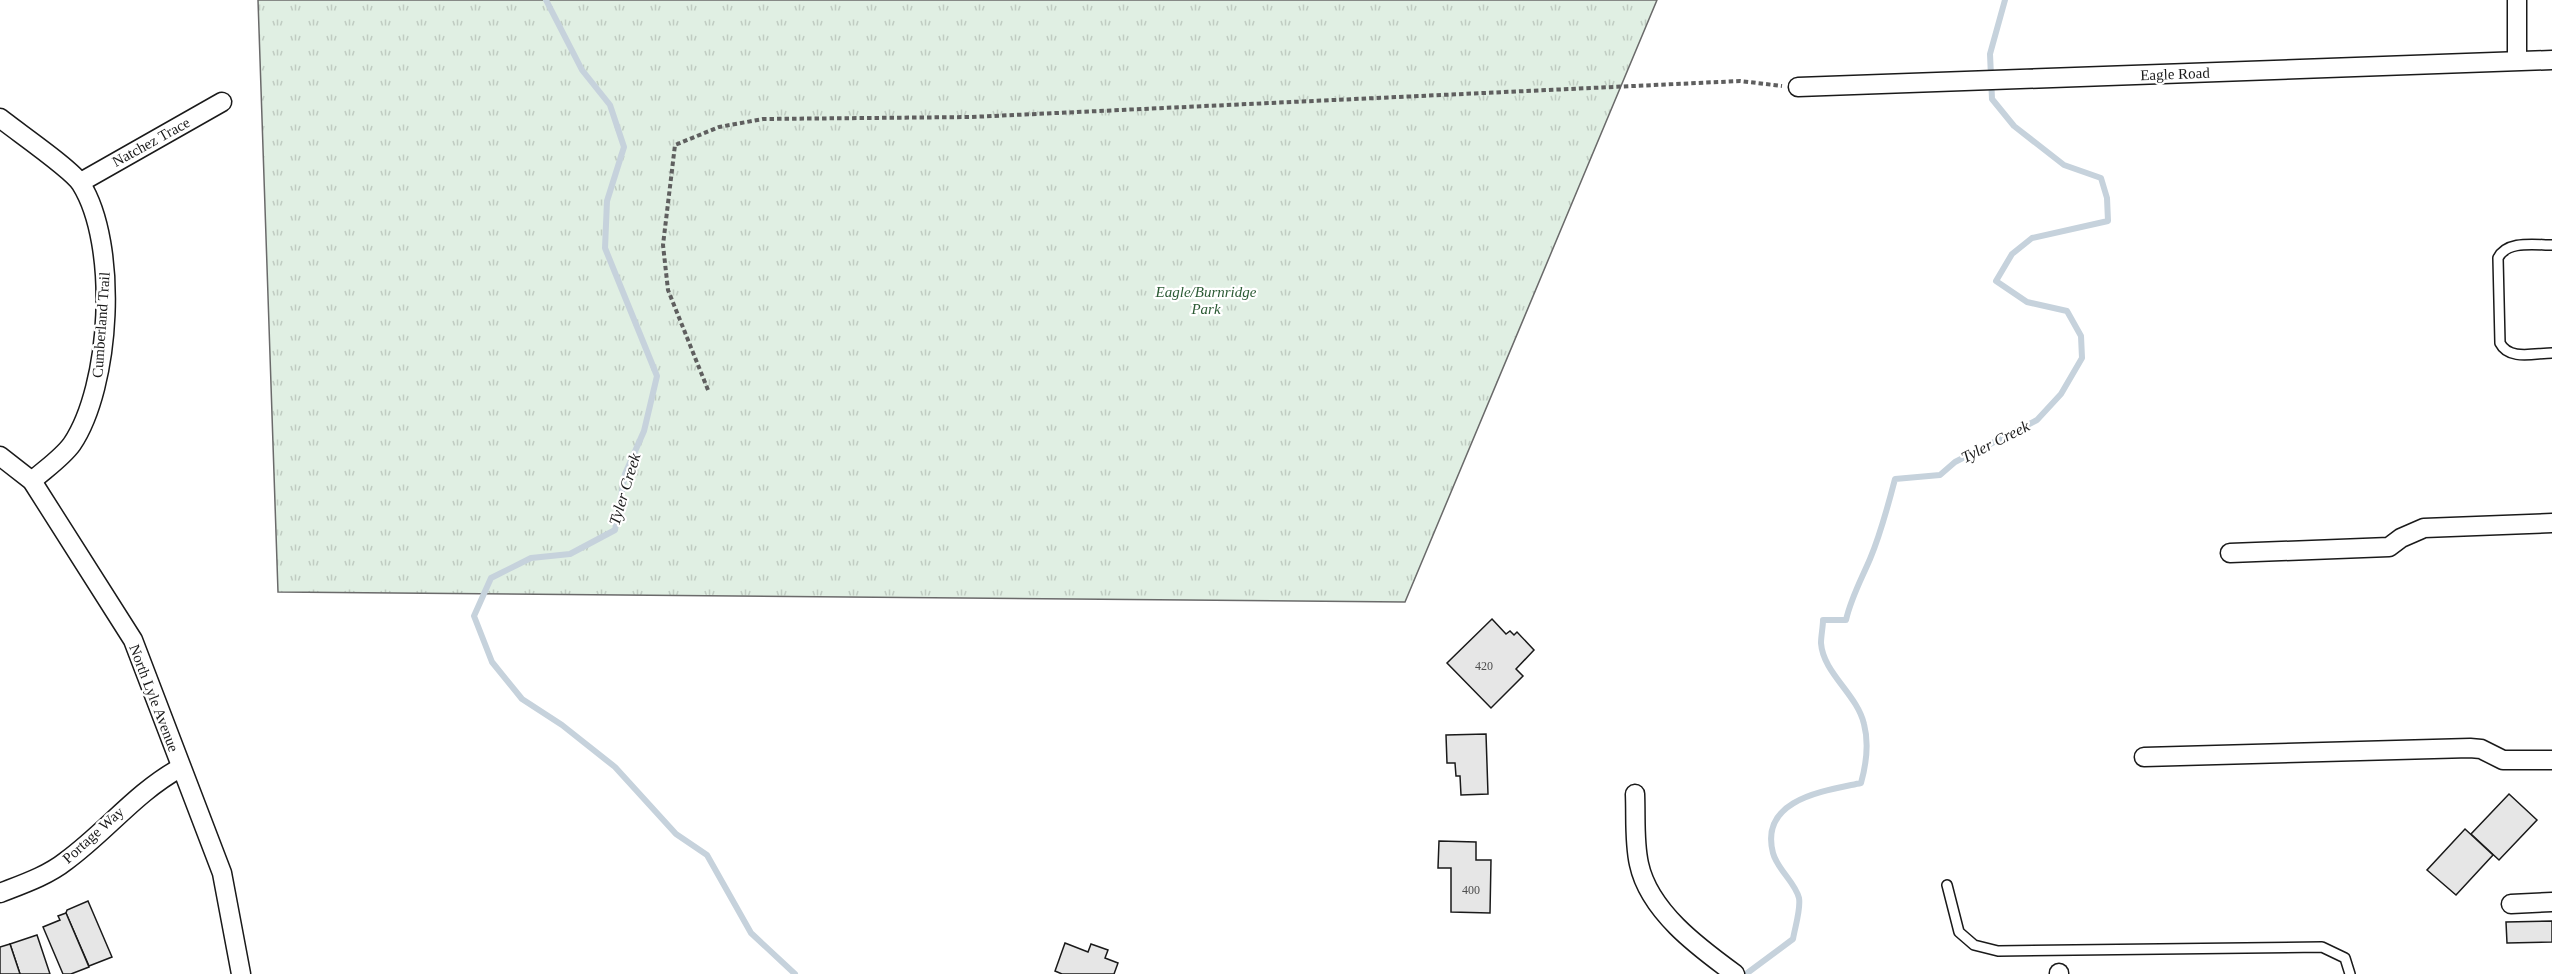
<svg xmlns="http://www.w3.org/2000/svg" width="2552" height="974" viewBox="0 0 2552 974" font-family="Georgia,serif">
<style>
.park{fill:url(#park-tufts);stroke:#6a6a6a;stroke-width:1.5}
.lines{fill:none;stroke-linecap:round;stroke-linejoin:round}
.stream{stroke:#c6d2dc;stroke-width:6}
.building{fill:#e6e6e6;stroke:#1a1a1a;stroke-width:1.5}
.lane-casing{stroke:#1a1a1a;stroke-width:12}
.street-casing{stroke:#1a1a1a;stroke-width:21}
.path{stroke:#5f5f5f;stroke-width:4;stroke-dasharray:4.5 3;stroke-linecap:butt}
.lane{stroke:#fff;stroke-width:9}
.street{stroke:#fff;stroke-width:18}
.labels{text-anchor:middle;stroke-width:4.5;stroke-linejoin:round;paint-order:stroke}
.number-label{font-size:12px;fill:#4d4d4d}
.street-label{font-size:15px;fill:#1a1a1a;stroke:#fff}
.park-label{font-size:15px;font-style:italic;fill:#2b5a34;stroke:#fff}
.water-label{font-size:16px;font-style:italic;fill:#1a1a1a;stroke:#fff}
</style>
<defs>
<pattern id="park-tufts" width="24" height="20" patternUnits="userSpaceOnUse" patternTransform="scale(1.5)"><rect width="24" height="20" fill="#e0efe3"/><path d="M3 7l-1-3M5 7V3M7 7l1-3M15 17l-1-3M17 17v-4M19 17l1-3" fill="none" stroke="#c0ccc2"/></pattern>
</defs>
<rect width="100%" height="100%" fill="#fff"/>
<path class="park" d="M258 0H1657L1405 602 278 592Z"/>
<g class="lines">
<g class="stream">
<path d="M546 0 582 70 610 105 624 147 607 201 605 248 657 376 644 431 625 474 615 530 570 554 531 558 491 578 474 616 492 662 522 699 562 725 615 767 676 834 707 855 751 933 795 974"/>
<path d="M1746 974 1793 939C1795 927 1801 909 1799 898 1795 882 1777 869 1773 853 1759 799 1824 791 1861 783 1866 765 1869 743 1864 724 1857 694 1823 673 1821 643 1821 636 1823 627 1823 620H1846C1851 598 1861 580 1870 559 1881 533 1888 506 1895 479L1940 475 1955 462 2037 420 2061 394 2082 358 2081 336 2067 311 2027 302 1996 281 2012 254 2032 238 2108 221 2107 198 2101 178 2064 165 2014 126 1992 99 1990 54 2005 0"/>
</g>
</g>
<g class="building">
<path d="M1492 619 1506 634 1510 631 1514 635 1517 632 1534 650 1516 669 1523 676 1491 708 1447 663Z"/>
<path d="M1486 734 1488 794 1461 795 1460 776H1456L1455 763H1447L1446 735Z"/>
<path d="M2509 794 2537 820 2499 860 2471 834Z"/>
<path d="M2465 829 2493 855 2456 895 2427 870Z"/>
<path d="M1439 841 1476 842V860H1491L1490 913 1451 912V868H1438Z"/>
<path d="M88 901 112 957 89 966 66 913 67 910Z"/>
<path d="M66 913 89 967 71 974H63L43 927 60 920 58 916Z"/>
<path d="M2552 921V942L2507 943 2506 922Z"/>
<path d="M37 935 50 974H20L10 944Z"/>
<path d="M1065 943 1088 952 1091 944 1108 950 1105 958 1118 963 1114 974H1062L1055 971Z"/>
<path d="M10 944 20 974H0V947Z"/>
</g>
<g class="lines">
<g class="lane-casing">
<g id="lane">
<path d="M2552 245C2535 245 2507 240 2498 258L2500 343C2509 361 2535 353 2552 353"/>
<path d="M1947 885 1959 932 1974 945 1998 951 2322 947 2345 958 2350 974"/>
</g>
</g>
<g class="street-casing">
<g id="street">
<path d="M2517 0V60"/>
<path d="M1798 87 2552 60"/>
<path d="M0 118C16 131 73 170 81 184 119 245 111 386 72 444 62 458 44 470 32 481"/>
<path d="M81 182 222 102"/>
<path d="M0 456 32 481 133 640 222 873 241 974"/>
<path d="M2230 553 2389 547 2401 538 2424 528 2552 523"/>
<path d="M2144 757 2470 748 2481 749 2503 760H2552"/>
<path d="M1635 794C1636 817 1634 842 1639 864 1649 911 1698 947 1735 974"/>
<path d="M0 893C23 884 47 876 66 861 107 831 135 793 180 768"/>
<path d="M2511 904 2552 902"/>
<path d="M2059 973V974"/>
</g>
</g>
<path class="path" d="M708 390 668 290 663 245 675 145 719 127 763 119 971 117 1740 81 1782 86"/>
<use href="#lane" class="lane"/>
<use href="#street" class="street"/>
</g>
<g class="labels">
<g class="number-label">
<text x="1484" y="670">420</text>
<text x="1471" y="894">400</text>
</g>
<g class="street-label">
<text transform="translate(2175 74) rotate(-2)" y="5">Eagle Road</text>
<text transform="translate(151 142) rotate(-29)" y="5">Natchez Trace</text>
<text transform="translate(101 325) rotate(-86)" y="5">Cumberland Trail</text>
<text transform="translate(154 698) rotate(69)" y="5">North Lyle Avenue</text>
<text transform="translate(93 835) rotate(-42)" y="5">Portage Way</text>
</g>
<g class="park-label">
<text x="1206" y="297">Eagle/Burnridge<tspan x="1206" dy="17">Park</tspan></text>
</g>
<g class="water-label">
<text transform="translate(1995 441) rotate(-27)" y="6">Tyler Creek</text>
<text transform="translate(624 489) rotate(-73)" y="6">Tyler Creek</text>
</g>
</g>
</svg>
